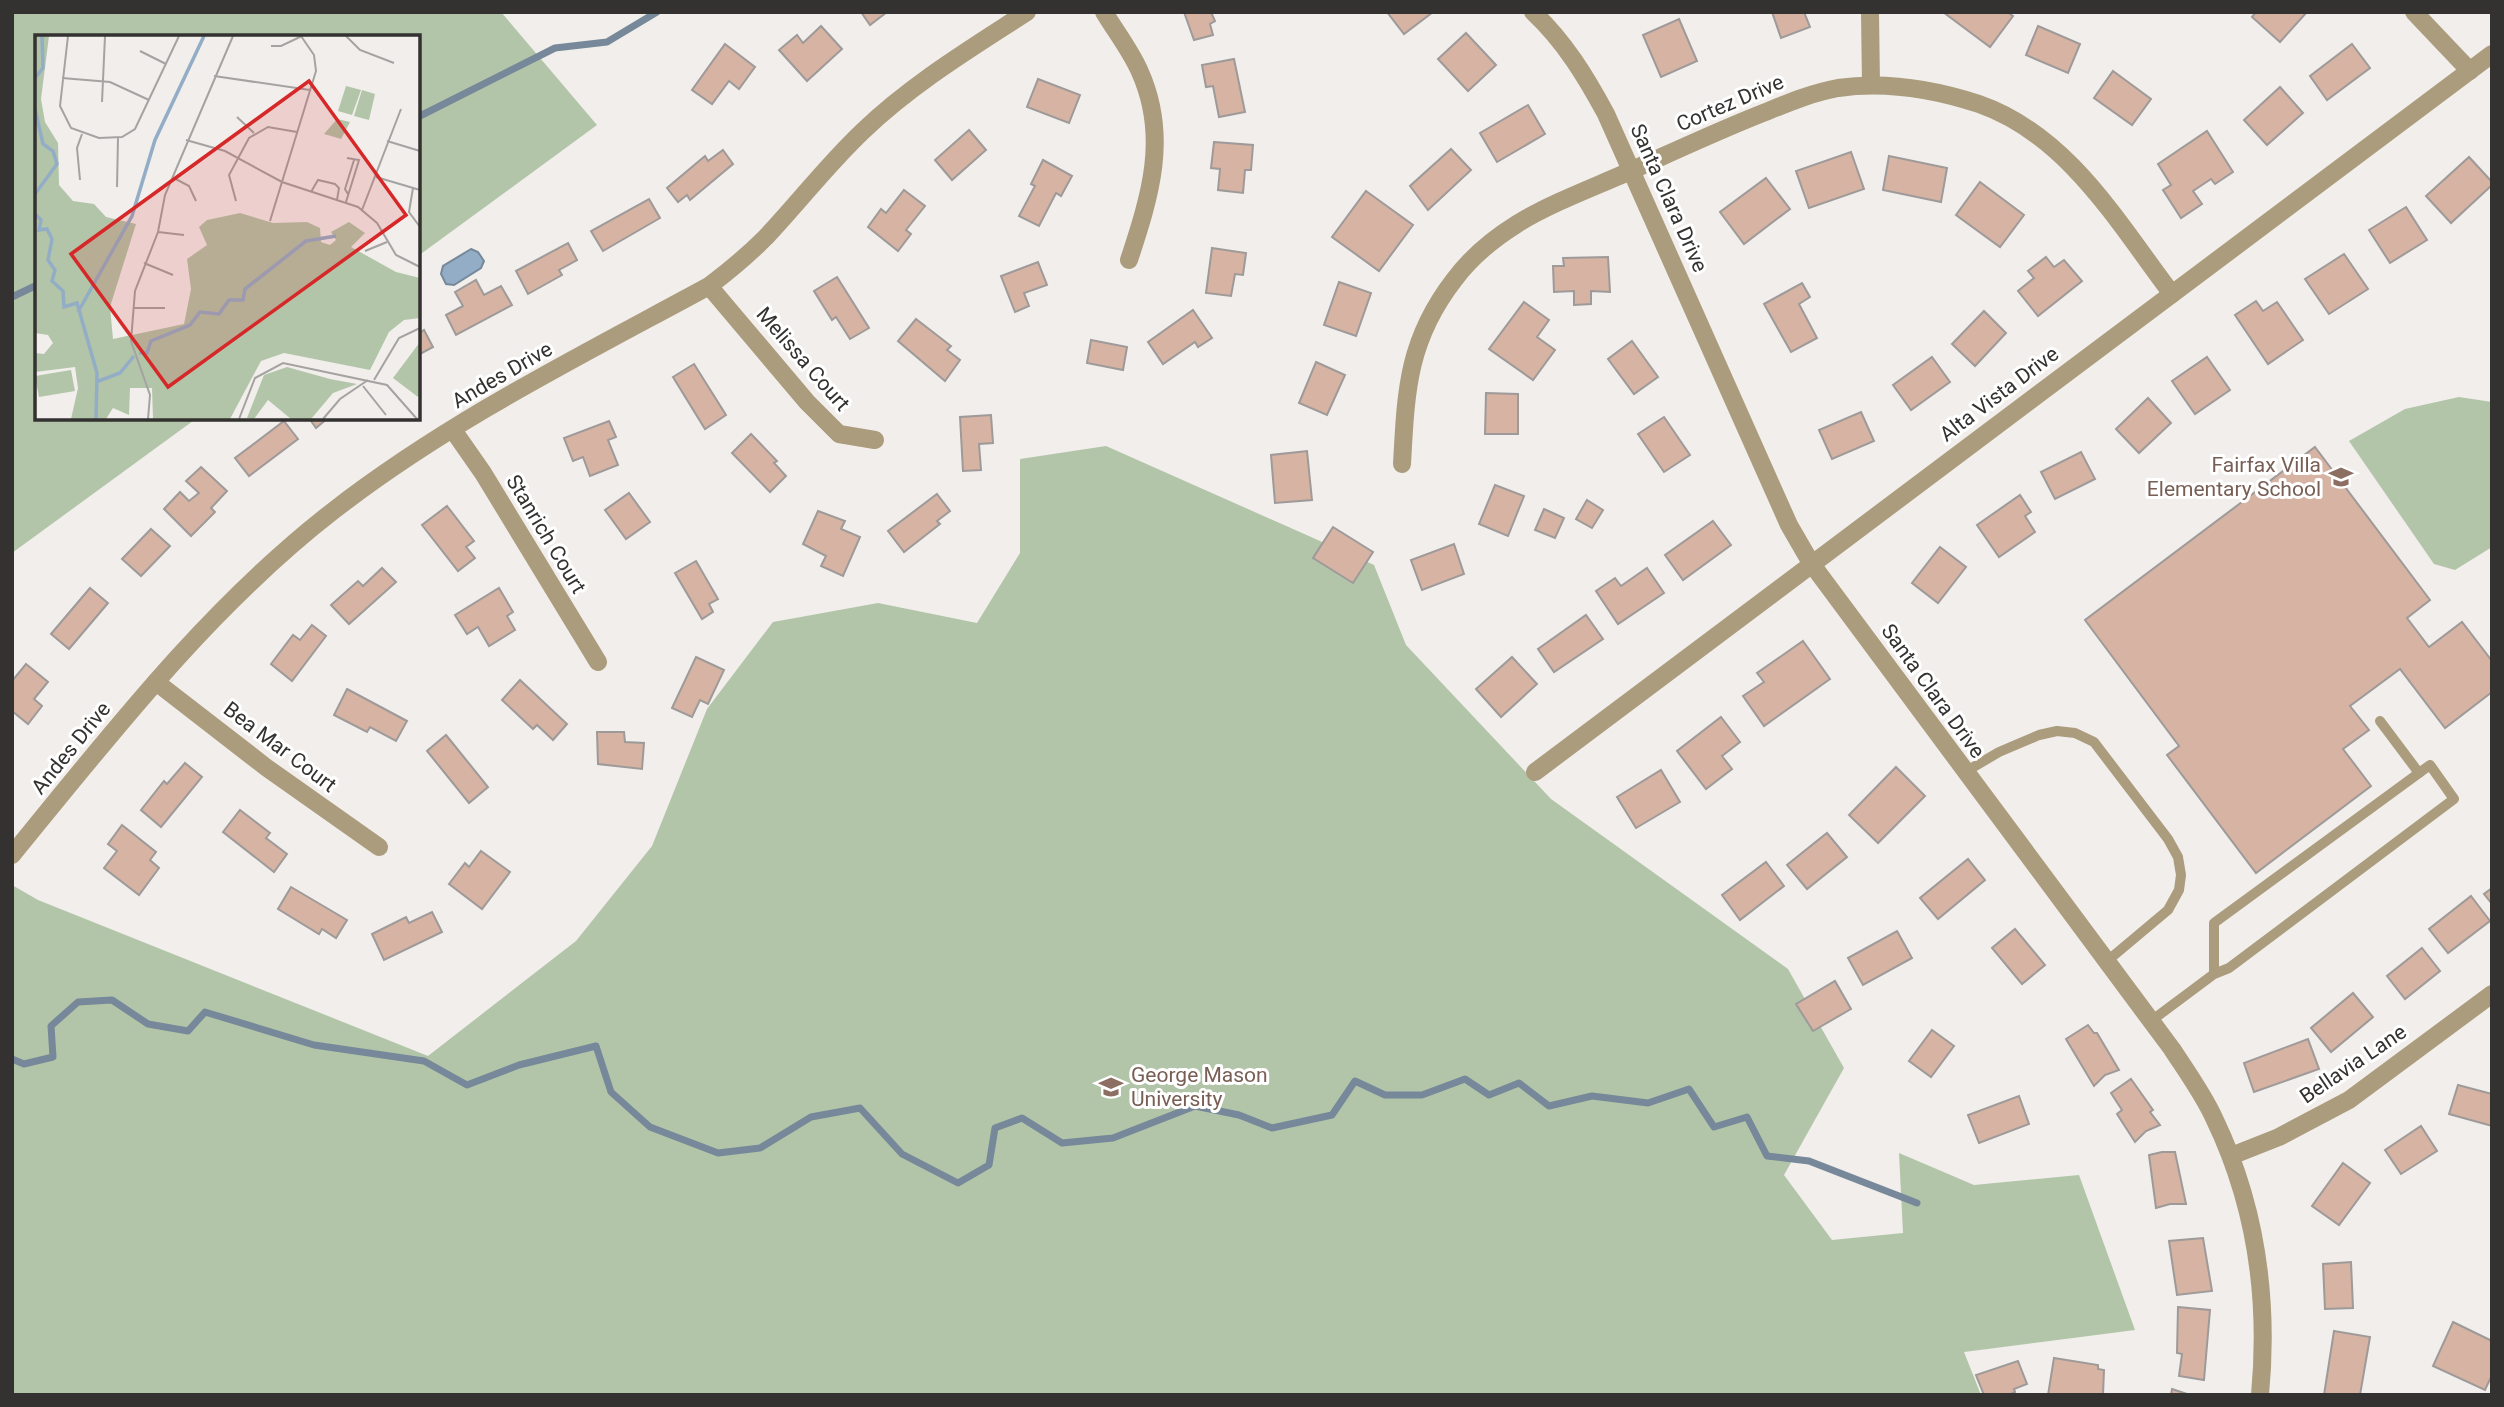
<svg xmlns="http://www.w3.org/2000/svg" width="2504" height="1407" viewBox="0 0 2504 1407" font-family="Roboto,sans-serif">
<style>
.green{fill:#b2c5a9}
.water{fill:#93adc6;stroke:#768899;stroke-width:2}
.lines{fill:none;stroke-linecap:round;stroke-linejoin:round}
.stream{stroke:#768899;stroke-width:7}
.building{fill:#d6b3a3;stroke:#9e9a99;stroke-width:2}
.service{stroke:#aa9c7c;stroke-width:10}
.minor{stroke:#aa9c7c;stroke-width:18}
.labels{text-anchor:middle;stroke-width:6;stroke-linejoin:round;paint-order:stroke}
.street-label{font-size:21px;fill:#333231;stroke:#fff}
.education-label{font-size:21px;fill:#785e54;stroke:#fff;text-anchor:end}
.inset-river{fill:none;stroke:#93adc6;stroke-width:3.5}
.inset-road{fill:none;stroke:#a5a3a1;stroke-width:2}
.view{fill:#d62828;fill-opacity:0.15;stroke:#d62828;stroke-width:3.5}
.inset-edge{fill:none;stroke:#333231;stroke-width:3.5}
</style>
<rect width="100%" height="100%" fill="#f1eeeb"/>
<g class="green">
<path d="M12 12H501L597 125 418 256V37H37V418H197L12 553Z"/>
<path d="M2459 397 2492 402V547L2455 570 2434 564 2349 441 2405 409Z"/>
<path d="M1106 446 1374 565 1406 645 1551 799 1788 969 1844 1068 1784 1175 1832 1240 1903 1233 1899 1153 1974 1185 2079 1175 2135 1330 1964 1352 1981 1395H12V885L38 900 428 1056 576 941 652 846 707 709 773 622 878 603 977 623 1020 553V459Z"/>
</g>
<path class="water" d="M471 249 478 252 484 261 481 268 454 285 446 284 441 274 443 266Z"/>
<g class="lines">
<g class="stream">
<path d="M418 117 555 48 607 42 657 12"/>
<path d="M12 297 37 285"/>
<path d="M12 1059 24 1064 53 1057 51 1026 78 1002 112 1000 148 1024 188 1031 205 1012 314 1045 424 1061 467 1085 519 1065 596 1046 611 1092 650 1127 718 1153 760 1148 811 1117 860 1108 902 1154 958 1183 989 1165 995 1128 1022 1118 1062 1143 1113 1138 1195 1106 1239 1115 1272 1128 1332 1115 1355 1081 1385 1095H1422L1465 1079 1489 1095 1519 1083 1549 1106 1592 1096 1648 1103 1689 1089 1714 1127 1747 1117 1767 1156 1809 1161 1917 1203"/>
</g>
</g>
<g class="building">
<path d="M861 12H887L870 25Z"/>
<path d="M1184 12H1211L1215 21 1210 24 1213 35 1194 40Z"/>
<path d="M1387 12H1433L1404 34Z"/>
<path d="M1772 12H1804L1810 27 1781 38Z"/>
<path d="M1943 12H2007L2013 16 1990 47Z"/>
<path d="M2256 12H2307L2280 42 2252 17Z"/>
<path d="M1679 19 1697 61 1661 77 1643 35Z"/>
<path d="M821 26 842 49 807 81 779 50 797 35 803 43Z"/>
<path d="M2038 26 2080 44 2068 73 2026 55Z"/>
<path d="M1466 33 1496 65 1468 91 1438 59Z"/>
<path d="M725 44 755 67 739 89 729 81 712 104 692 90Z"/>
<path d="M2352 44 2370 68 2327 100 2310 76Z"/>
<path d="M1234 59 1245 112 1219 117 1213 86 1206 87 1202 65Z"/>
<path d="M2113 71 2151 99 2132 125 2094 98Z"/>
<path d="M1038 79 1080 95 1069 123 1027 107Z"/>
<path d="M2280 87 2303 113 2267 145 2244 120Z"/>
<path d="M1528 105 1545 134 1497 162 1480 133Z"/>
<path d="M969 130 986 150 952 180 935 160Z"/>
<path d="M2207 131 2233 172 2215 184 2211 179 2193 191 2202 204 2181 218 2163 190 2171 185 2158 164Z"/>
<path d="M1214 142 1253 145 1251 170H1245L1243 193 1218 190 1220 169 1211 168Z"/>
<path d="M1451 149 1471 170 1428 210 1410 186Z"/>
<path d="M723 150 733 164 690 200 687 195 678 202 667 188 705 156 708 161Z"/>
<path d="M1851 152 1864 189 1809 208 1796 171Z"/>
<path d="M1889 156 1947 168 1941 202 1883 190Z"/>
<path d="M2469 157 2492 182V185L2451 223 2426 196Z"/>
<path d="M1043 160 1072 176 1061 196 1056 193 1039 226 1019 216 1035 186 1031 184Z"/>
<path d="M1766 178 1790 209 1744 244 1720 212Z"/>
<path d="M1980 182 2024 215 2000 247 1956 215Z"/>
<path d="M904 190 925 206 906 230 911 234 898 251 868 227 881 209 886 213Z"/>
<path d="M1366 191 1413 225 1379 271 1332 237Z"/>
<path d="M649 199 660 218 603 251 591 231Z"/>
<path d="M2406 207 2427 240 2390 263 2369 230Z"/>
<path d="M568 243 577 260 559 270 562 275 528 294 516 271Z"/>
<path d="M1212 248 1246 253 1243 275 1235 274 1231 296 1206 293Z"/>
<path d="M2344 254 2368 289 2329 314 2305 279Z"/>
<path d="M1608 257 1610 292 1591 291V304L1574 305V291L1554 292 1553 266H1564L1563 258Z"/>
<path d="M2046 257 2054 267 2064 260 2082 281 2038 316 2018 291 2034 278 2028 271Z"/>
<path d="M1038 262 1047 285 1024 293 1029 306 1015 312 1001 276Z"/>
<path d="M837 277 869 328 850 339 836 317 832 320 814 291Z"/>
<path d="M476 280 484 295 501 286 512 305 456 335 446 315 463 306 455 292Z"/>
<path d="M1339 282 1371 293 1356 336 1324 325Z"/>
<path d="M1802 283 1810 297 1799 304 1817 338 1791 352 1764 304Z"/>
<path d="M2256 301 2263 311 2277 302 2303 340 2268 364 2235 315Z"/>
<path d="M1524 302 1549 320 1537 337 1555 350 1533 380 1489 349Z"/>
<path d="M1193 310 1212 338 1198 347 1195 342 1163 364 1148 342Z"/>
<path d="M1984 311 2006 333 1975 366 1952 344Z"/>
<path d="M916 319 951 346 947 350 960 360 945 381 898 341Z"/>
<path d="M424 330 433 347 418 355V334Z"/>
<path d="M1091 340 1127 347 1123 370 1087 363Z"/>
<path d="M1632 341 1658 377 1634 394 1608 359Z"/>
<path d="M1932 357 1950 382 1911 410 1893 385Z"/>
<path d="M2207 357 2230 390 2195 414 2172 381Z"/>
<path d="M1316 362 1345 375 1327 415 1299 403Z"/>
<path d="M694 364 726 415 705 429 673 377Z"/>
<path d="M1486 393 1518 394V434H1485Z"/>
<path d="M2148 398 2171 423 2139 453 2116 429Z"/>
<path d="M1861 412 1874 441 1832 459 1819 430Z"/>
<path d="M991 415 993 443 979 444 981 470 963 471 960 417Z"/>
<path d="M1664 417 1690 455 1664 472 1638 434Z"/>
<path d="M309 418H328L316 428Z"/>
<path d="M284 421 298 439 249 476 235 458Z"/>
<path d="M609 421 616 437 608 440 618 465 590 476 583 457 573 461 564 438Z"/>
<path d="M751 434 777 461 774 463 786 476 770 492 732 453Z"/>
<path d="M2315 447 2430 600 2407 618 2429 647 2462 622 2492 661V692L2445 728 2400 669 2350 706 2369 730 2343 749 2371 786 2256 873 2167 755 2179 746 2085 620Z"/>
<path d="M1307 451 1312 500 1275 503 1271 455Z"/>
<path d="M2081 452 2095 479 2055 499 2041 472Z"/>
<path d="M201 467 227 491 211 508 215 512 191 536 164 509 180 492 189 501 199 493 186 481Z"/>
<path d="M1495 485 1524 496 1508 536 1479 524Z"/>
<path d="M629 493 650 522 626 539 605 510Z"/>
<path d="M937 494 950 511 937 521 940 524 904 552 888 531Z"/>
<path d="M2020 495 2031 512 2025 516 2035 532 1999 557 1977 525Z"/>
<path d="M1587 500 1603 510 1592 528 1576 519Z"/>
<path d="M447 506 474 541 466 547 475 558 458 571 422 525Z"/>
<path d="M1544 509 1564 518 1555 538 1535 530Z"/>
<path d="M818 511 845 521 841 529 860 537 843 576 821 566 826 556 803 544Z"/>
<path d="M1713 521 1731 545 1683 580 1665 555Z"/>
<path d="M1333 527 1373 552 1353 583 1313 558Z"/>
<path d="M151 529 170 546 141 576 122 559Z"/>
<path d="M1454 544 1464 574 1422 590 1411 560Z"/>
<path d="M1940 547 1966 567 1938 603 1912 583Z"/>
<path d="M696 561 718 599 709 604 713 612 702 619 675 573Z"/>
<path d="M382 568 396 582 349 624 331 605 358 581 363 586Z"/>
<path d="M1647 568 1664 593 1618 624 1596 591 1615 578 1621 586Z"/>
<path d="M90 588 108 603 69 649 51 634Z"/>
<path d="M499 588 513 612 507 616 515 630 489 646 478 627 467 634 455 615Z"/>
<path d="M1586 615 1603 639 1554 672 1538 649Z"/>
<path d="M312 625 326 636 292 681 271 664 293 635 300 640Z"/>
<path d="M1803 641 1830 679 1764 726 1743 696 1764 682 1757 673Z"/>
<path d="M696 657 724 670 708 704 700 700 692 717 672 708Z"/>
<path d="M1512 657 1537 684 1501 717 1476 689Z"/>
<path d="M26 664 48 682 34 699 42 706 28 724 12 711V681Z"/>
<path d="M520 680 567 724 553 740 537 725 533 729 502 700Z"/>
<path d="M347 689 407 721 396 741 370 727 367 732 334 715Z"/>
<path d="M1721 717 1740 742 1722 756 1732 769 1706 789 1677 751Z"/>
<path d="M597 732H624L625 742 644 743 642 769 598 764Z"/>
<path d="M446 735 488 787 469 803 427 751Z"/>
<path d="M185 763 202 777 161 827 141 810 164 781 167 784Z"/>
<path d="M1896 767 1925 796 1878 843 1849 815Z"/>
<path d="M1661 770 1680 802 1636 828 1617 797Z"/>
<path d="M240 810 270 833 266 838 287 854 274 872 223 832Z"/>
<path d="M122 825 156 852 150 860 159 868 139 895 104 868 117 851 108 844Z"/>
<path d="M1827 833 1847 857 1807 889 1787 865Z"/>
<path d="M481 851 510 872 482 909 449 884 465 863 469 867Z"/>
<path d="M1968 859 1985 880 1938 919 1920 898Z"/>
<path d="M1766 862 1784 886 1740 920 1722 895Z"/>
<path d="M291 887 347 920 336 938 322 929 319 934 278 909Z"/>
<path d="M2492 888V904L2484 894Z"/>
<path d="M2471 896 2490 921 2448 953 2429 929Z"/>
<path d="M432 912 442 932 384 960 372 934 406 917 409 923Z"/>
<path d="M2015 929 2045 965 2022 984 1992 948Z"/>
<path d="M1897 931 1912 958 1863 985 1848 958Z"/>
<path d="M2422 948 2440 971 2405 999 2387 976Z"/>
<path d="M1835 981 1851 1009 1813 1031 1796 1004Z"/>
<path d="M2353 993 2373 1017 2331 1052 2311 1028Z"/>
<path d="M2088 1025 2094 1033H2097L2119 1070 2105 1075 2094 1086 2066 1039Z"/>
<path d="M1932 1030 1954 1046 1931 1077 1909 1061Z"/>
<path d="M2308 1039 2319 1069 2254 1092 2244 1063Z"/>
<path d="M2131 1079 2153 1110 2150 1112 2160 1125 2146 1131 2135 1142 2117 1114 2122 1110 2111 1093Z"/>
<path d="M2458 1085 2492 1094V1126L2449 1114Z"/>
<path d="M2019 1096 2029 1124 1979 1143 1968 1115Z"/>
<path d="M2421 1126 2437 1151 2401 1174 2385 1150Z"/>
<path d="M2162 1152H2175L2186 1204H2170L2156 1208 2149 1155Z"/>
<path d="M2343 1163 2370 1183 2339 1225 2312 1206Z"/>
<path d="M2203 1238 2212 1291 2177 1295 2169 1241Z"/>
<path d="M2351 1262 2353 1308 2325 1309 2323 1264Z"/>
<path d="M2178 1307 2210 1310 2204 1380 2179 1376 2182 1354 2177 1353Z"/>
<path d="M2453 1322 2492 1341V1375L2485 1390 2433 1366Z"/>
<path d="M2334 1331 2370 1337 2360 1395H2324Z"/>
<path d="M2054 1358 2098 1365V1369L2104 1370 2103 1395H2048Z"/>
<path d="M2018 1361 2027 1384 2014 1389 2015 1392 2009 1395H1984L1976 1375Z"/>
<path d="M2172 1389 2190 1395H2171Z"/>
</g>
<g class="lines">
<g class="service">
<path d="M2380 721 2419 773"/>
<path d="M1965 772 1999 752 2039 735 2057 731 2075 733 2094 742 2168 839 2178 857 2181 875 2179 890 2168 910 2106 962"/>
<path d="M2151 1021 2214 974 2229 968 2454 799 2430 765 2214 923V974"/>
</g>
<g class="minor">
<path d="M1104 12C1116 32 1131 51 1140 72 1169 137 1150 196 1129 260"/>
<path d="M1533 12C1565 42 1586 77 1606 114L1789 525 1811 563 2172 1049C2187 1072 2203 1094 2214 1118 2256 1205 2269 1299 2260 1395"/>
<path d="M1870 12 1871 85"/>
<path d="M2414 12 2470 71"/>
<path d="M709 286 807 402 839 434 875 440"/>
<path d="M453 430 483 473 598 662"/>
<path d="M1402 464C1406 392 1407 341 1454 280 1471 257 1493 239 1517 224 1550 203 1600 185 1637 168 1679 149 1720 130 1763 113 1788 103 1811 93 1838 88 1886 81 1933 89 1979 104 2068 135 2118 223 2172 294"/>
<path d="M156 682 267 768 379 847"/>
<path d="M1535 772 2492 54"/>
<path d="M12 855C111 734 208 608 333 511 449 421 580 356 709 286 729 271 748 255 766 237 799 202 828 164 863 131 912 84 970 49 1027 12"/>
<path d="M2231 1156 2279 1137 2349 1100 2492 994"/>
</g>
</g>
<defs>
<g id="school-bare" transform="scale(1.89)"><path d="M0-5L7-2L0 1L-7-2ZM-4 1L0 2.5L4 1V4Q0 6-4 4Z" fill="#8d6e63" stroke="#fff" stroke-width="2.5" paint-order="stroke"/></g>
<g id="university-bare" transform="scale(1.89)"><path d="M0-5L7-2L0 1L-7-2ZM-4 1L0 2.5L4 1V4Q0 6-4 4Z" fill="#8d6e63" stroke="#fff" stroke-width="2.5" paint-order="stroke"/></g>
</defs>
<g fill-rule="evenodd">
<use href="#school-bare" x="2341" y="477"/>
<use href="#university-bare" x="1111" y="1087"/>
</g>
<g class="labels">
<g class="street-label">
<text transform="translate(1730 103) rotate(-23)" y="7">Cortez Drive</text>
<text transform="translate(1669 198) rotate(66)" y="7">Santa Clara Drive</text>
<text transform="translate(803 359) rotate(49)" y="7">Melissa Court</text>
<text transform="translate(502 375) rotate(-30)" y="7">Andes Drive</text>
<text transform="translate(1999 394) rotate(-37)" y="7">Alta Vista Drive</text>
<text transform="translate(546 534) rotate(59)" y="7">Stanrich Court</text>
<text transform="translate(1933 691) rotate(54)" y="7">Santa Clara Drive</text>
<text transform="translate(280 747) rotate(37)" y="7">Bea Mar Court</text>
<text transform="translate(71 748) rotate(-51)" y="7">Andes Drive</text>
<text transform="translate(2353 1064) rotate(-34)" y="7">Bellavia Lane</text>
</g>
<g class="education-label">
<text x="2321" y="472">Fairfax Villa<tspan x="2321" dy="24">Elementary School</tspan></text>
<text x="1131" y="1082" text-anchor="start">George Mason<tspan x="1131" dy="24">University</tspan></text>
</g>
</g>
<g transform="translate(35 35)">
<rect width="385" height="385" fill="#f1eeeb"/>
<path d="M0 1H14L6 64 10 87 23 108 24 150 38 166 59 169 71 182 101 189 75 272 78 304 149 289 156 254 152 224 172 210 164 192 172 185 205 178 238 188 272 187 285 193 286 207 295 210 301 205 296 197 314 187 330 198 316 212 361 237 385 243V283L369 285 354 297 335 335 249 318 226 326 195 384H118L117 353H95L94 380 78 373 71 384H36L43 353 40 332 0 337V318L9 319 18 308 13 300 0 298ZM311 51 326 55 317 80 303 76ZM327 55 340 59 334 85 319 81ZM302 84 315 87 306 104 289 99ZM385 307V359L383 362 358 343ZM252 332 295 344 322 349 298 358 276 384H256L233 365 219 384 212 383 229 340ZM36 335 40 356 4 362 0 341Z" fill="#b2c5a9"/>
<path class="inset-river" d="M0 43 8 33 7 1M0 74 8 109 18 116 22 129 0 159M0 179 6 185 4 195 12 194 17 204 13 225 20 235 17 246 28 256 29 272 42 268 62 338 61 384M43 277 97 181 120 105 169 1M104 318H112L116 306 155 290 165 277 184 279 194 265H208L210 254 271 206 301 201M61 347 85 338 99 321"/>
<path class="inset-road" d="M33 1 25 71 36 93 64 103 87 102 100 94 144 1M311 1 325 15 359 28M236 11H246L267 1M105 16 131 29M179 41 275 55M27 43 75 47 114 65M67 67 70 1M202 82 219 98M151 105 190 116 247 147 323 172 342 188 361 220 385 232M352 106 385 116M137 142 154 151 161 166M341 142 385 155M45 145 42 113 47 99M82 152 83 103M378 153 374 177 385 192M276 157 283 145 300 149 304 153 302 165M313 159 310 154 319 125M201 166 194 140 214 103 233 92 262 97M311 167 324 125 312 123M327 175 366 74M235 186 281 36 279 20 266 1M123 197 149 200M330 216 352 207M109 228 138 240M98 273H130M339 345 364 303 385 293M328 351 351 380M113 384 115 360 96 306 100 256 123 197 130 160 198 1M204 384 220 343 248 328 352 350 382 384M288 384 305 364 333 345"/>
<path class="view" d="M274 46 371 180 133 352 36 219Z"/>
<rect width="385" height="385" class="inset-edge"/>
</g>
<rect width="2504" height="1407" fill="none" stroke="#333231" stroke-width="28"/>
</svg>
